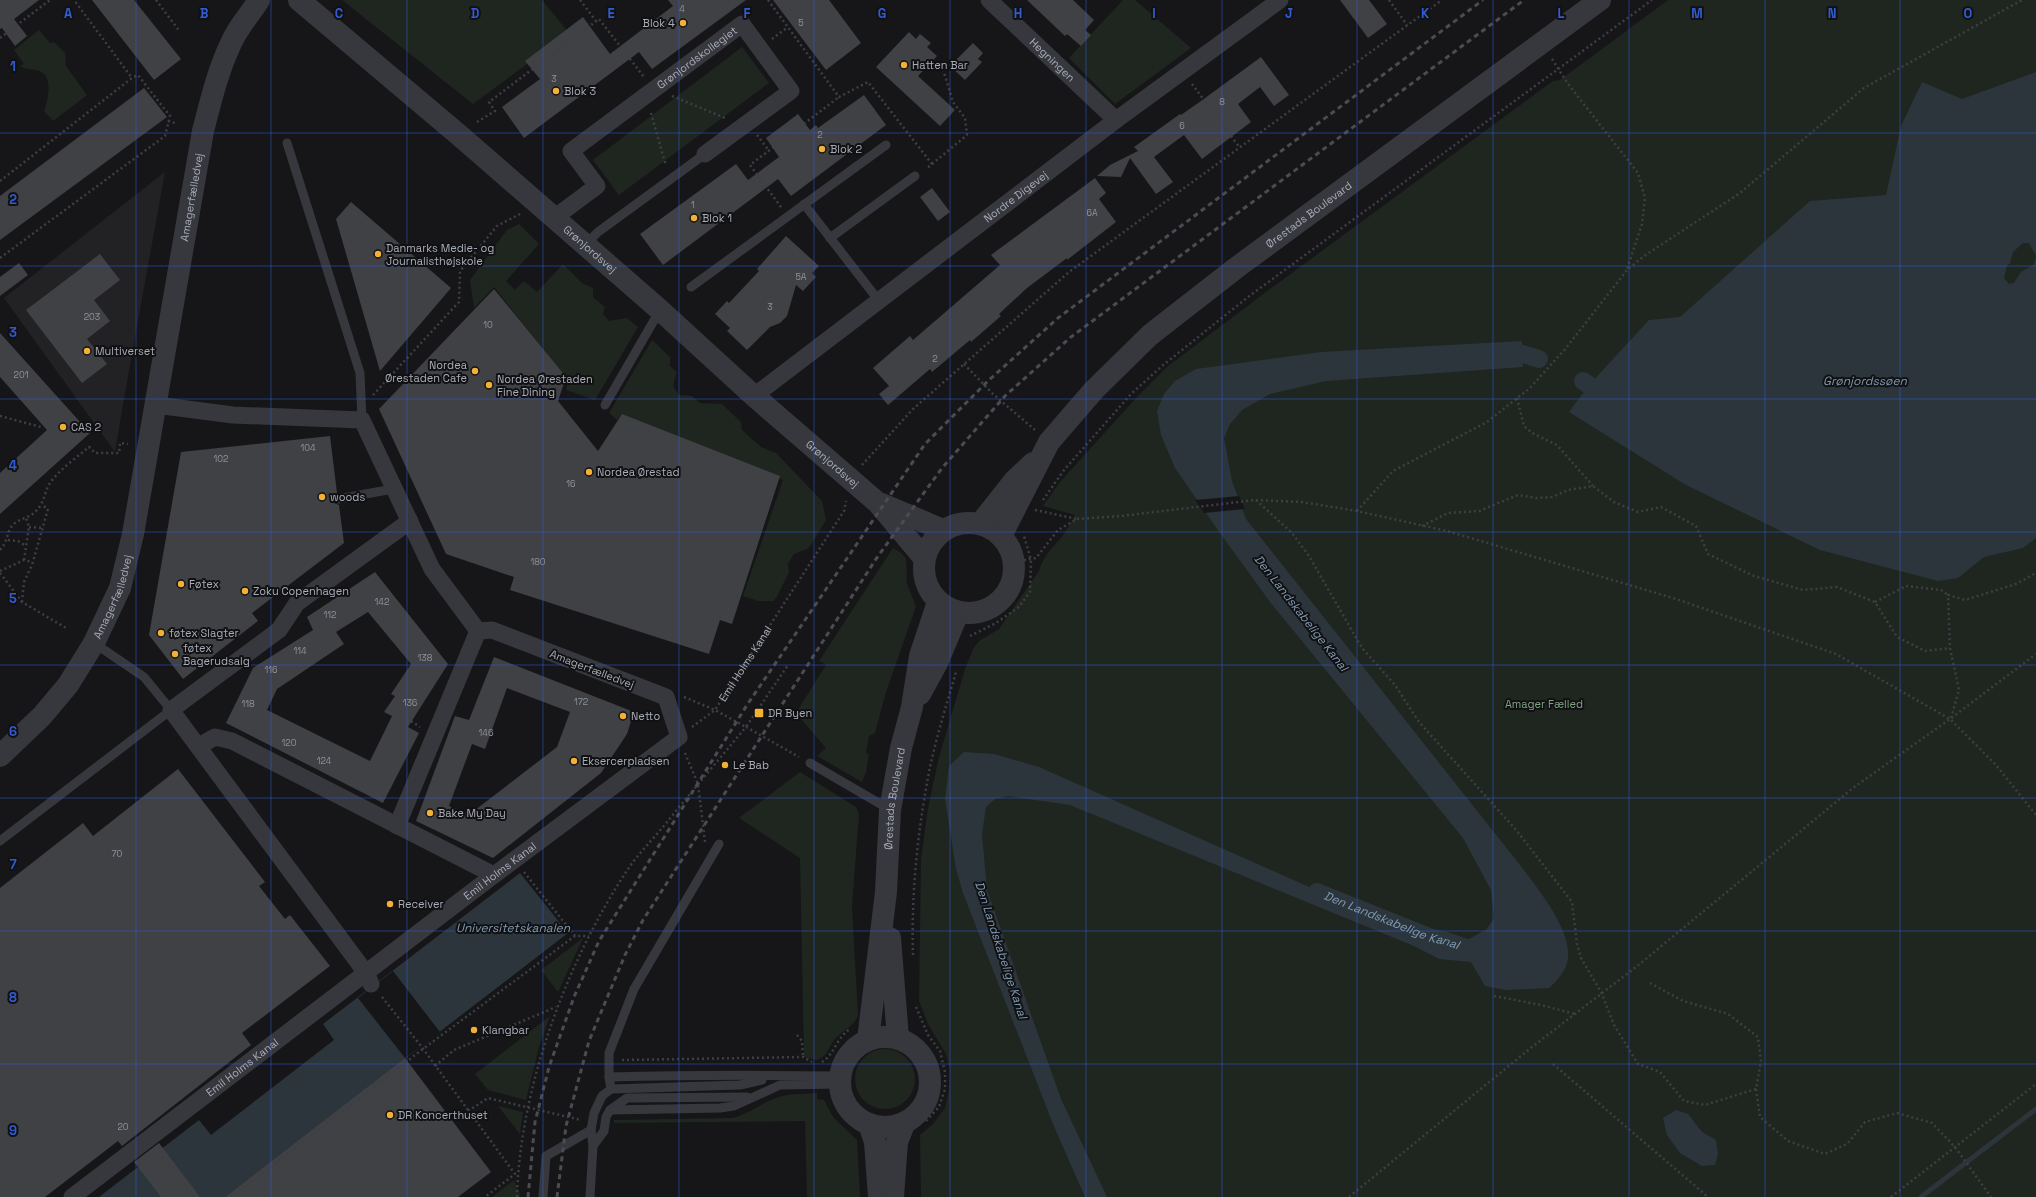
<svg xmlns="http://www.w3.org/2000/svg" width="2036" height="1197" viewBox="0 0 2036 1197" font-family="'Space Grotesk',sans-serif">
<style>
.built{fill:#222225}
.green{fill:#1e261f}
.water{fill:#2c353c}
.pier{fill:#161618}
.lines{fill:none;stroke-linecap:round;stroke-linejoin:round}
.stream{stroke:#2c353c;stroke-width:5}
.canal{stroke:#2c353c;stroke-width:18}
.building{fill:#404145;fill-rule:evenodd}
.path{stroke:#3d3f44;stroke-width:2.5;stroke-dasharray:2 3;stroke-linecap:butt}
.service{stroke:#37383d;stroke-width:9}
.minor{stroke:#37383d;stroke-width:17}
.tertiary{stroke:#37383d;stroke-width:22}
.rail{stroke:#4a4c52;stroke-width:3;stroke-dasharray:5 4;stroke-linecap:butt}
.grid{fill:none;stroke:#325cd3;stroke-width:1;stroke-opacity:0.55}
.poi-dot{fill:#f2b134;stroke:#111113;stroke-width:1.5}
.labels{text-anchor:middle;stroke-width:4;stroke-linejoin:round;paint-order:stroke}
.number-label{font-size:9px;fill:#8e929b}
.poi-label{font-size:11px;fill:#a8adb8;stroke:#111113;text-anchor:start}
.street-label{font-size:11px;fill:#a8adb8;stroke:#111113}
.park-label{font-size:11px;fill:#7fa381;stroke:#111113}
.water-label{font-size:12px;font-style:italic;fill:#7f9bb3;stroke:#111113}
.grid-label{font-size:13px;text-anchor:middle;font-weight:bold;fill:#325cd3;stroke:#111113;stroke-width:4;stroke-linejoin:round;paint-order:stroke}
</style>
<rect width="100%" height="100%" fill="#161618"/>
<path class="built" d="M165 172 123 404 115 452 4 298Z"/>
<g class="green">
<path d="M342 0H542L569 33 473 104Z"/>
<path d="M1123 0H1135L1191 48 1115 104 1069 58Z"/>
<path d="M1668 0H2036V1197H921L920 1135 933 1124 945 1108 949 1089 950 1071 946 1054 928 1024 919 1001 921 859 928 808 939 757 965 669 973 649 979 641 999 629 1039 571C1043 557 1051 549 1060 539 1066 532 1070 523 1075 515L1043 506 1059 483 1137 397 1168 366 1266 292 1553 81 1560 80Z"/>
<path d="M39 30 50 43 54 42 65 53 66 66 87 95 53 121 44 111C48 100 54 76 39 71 32 68 27 71 20 66L24 64 14 50Z"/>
<path d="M742 47 769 83 619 195 593 160Z"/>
<path d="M519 224 539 244 506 281 515 290 524 281 537 292 563 264 582 283 593 288V297L605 307 603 314 609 321 627 318 638 327 595 400 566 390 568 381 494 287 474 308 470 280 507 230Z"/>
<path d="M652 340 670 357V366L677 372 673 386 679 395 692 396 700 403 722 404 741 422 742 430 761 447 776 453 822 501 826 520 809 548 794 554 788 564 789 573C783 582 781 591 774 601H758L743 596 783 480 621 415 617 420 609 413Z"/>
<path d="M893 548 901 553 906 559 907 584 916 606 885 695 875 733 869 736 866 753 869 754 866 772 862 782 817 756 826 748 796 713 826 665 819 661Z"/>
<path d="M800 772 856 807 859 814 852 906 858 1015C856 1025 842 1031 835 1039 829 1046 827 1057 817 1060L804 1057 800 858 739 818Z"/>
<path d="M583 938 558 992 541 970Z"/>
<path d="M550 1016 539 1047 526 1100 488 1090 475 1074Z"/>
<circle cx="885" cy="1079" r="30"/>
<path d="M817 1093V1099L824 1100 833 1117 857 1140 860 1197H807L805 1121 614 1123V1120L733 1118C750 1113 763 1102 779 1097 791 1093 804 1094 817 1093Z"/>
<path d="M498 1106 523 1112 520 1134Z"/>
<path d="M514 1180 521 1197H492Z"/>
</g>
<g class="water">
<path d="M2036 72V256L2029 243H2023L2013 252 2010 263 2007 266 2004 278 2009 284 2014 283 2021 272 2034 264 2036 257V538L2023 548 1984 557 1958 578 1938 581 1820 550 1686 485 1569 412 1589 385 1649 320 1680 317 1810 201 1886 195 1901 126 1922 82 1962 99Z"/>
<path d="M1522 341 1523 367 1326 381 1270 394 1242 410 1230 424 1224 438 1232 481 1246 519 1520 865C1537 888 1578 936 1566 966 1562 975 1556 982 1549 988L1506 990 1485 986 1471 962 1439 959 1414 946 1070 805 1008 796 995 799 986 807 982 834 987 890 1061 1099 1107 1197H1085L1053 1124 963 893 956 869 945 799 949 766 964 752 994 754 1039 767 1370 914 1432 938 1446 941 1469 939 1487 929 1494 918 1491 890 1463 838 1270 602 1215 526 1175 468 1161 435 1157 411 1164 394 1175 381 1196 369 1321 352Z"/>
<path d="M520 873 568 933 225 1197H99L199 1120 211 1135 334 1040 323 1024Z"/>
<path d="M1676 1110 1688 1114 1702 1132 1716 1140 1718 1154 1715 1165 1702 1166 1680 1153 1667 1135 1663 1118Z"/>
</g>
<g class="pier">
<path d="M1239 496 1245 509 1204 513 1195 500Z"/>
<path d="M393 971 440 1032 405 1058 358 998Z"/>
</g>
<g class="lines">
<path class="stream" d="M1921 1197 2036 1109"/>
<g class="canal">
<path d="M1499 356 1523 354 1539 359"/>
<path d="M1583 381 1589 385"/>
<path id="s1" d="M1317 892 1432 938 1446 941 1469 949"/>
</g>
</g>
<g class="building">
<path d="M0 0H39L14 19 27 36 15 46 2 28 0 29Z"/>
<path d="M92 0H134L181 59 154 80Z"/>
<path d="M668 0H746L652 69 639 52 524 138 502 107 540 79 525 61 583 17 610 54 673 6Z"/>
<path d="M773 0H829L861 43 826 70Z"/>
<path d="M1027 0H1073L1094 20 1085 30 1091 35 1081 46 1067 34 1065 36Z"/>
<path d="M1340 0H1369L1387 24 1368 38Z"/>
<path d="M909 32 916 39 920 34 931 43 927 47 937 56 918 76 955 110 940 126 876 67Z"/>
<path d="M973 43 983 53 978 59 982 62 965 80 950 66Z"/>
<path d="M1261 57 1289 95 1274 106 1260 87 1238 104 1251 122 1202 159 1184 135 1154 157 1173 182 1156 194 1130 158 1121 177 1097 176 1110 165 1138 151 1134 147 1180 114 1181 115 1201 101Z"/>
<path d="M144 88 167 117 0 240V196Z"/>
<path d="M864 95 886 125 791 196 778 179 663 265 640 234 736 164 748 180 779 157 766 138 798 114 810 130 816 125 818 128Z"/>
<path d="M1095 178 1106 193 1099 199 1116 222 1067 260V258L1027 288 999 314 1001 316 971 342 970 340 932 372 930 369 888 405 879 394 889 386 873 368 910 336 913 340 1000 265 991 255Z"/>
<path d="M932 188 950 212 938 221 920 197Z"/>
<path d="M351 202 451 288 380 371 336 219Z"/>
<path d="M786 236 819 266 812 273 816 277 803 291 796 285 787 316 780 323 770 327 747 350 727 331 730 328 715 314 727 301 729 303 759 271 757 269Z"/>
<path d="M100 254 120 280 94 300 110 321 87 339 107 364 82 383 26 310Z"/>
<path d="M19 263 28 275 0 296V277Z"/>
<path d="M494 289 566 377 558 401 598 451 622 414 780 476 732 624 720 620 709 654 510 590 514 577 446 554 379 409Z"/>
<path d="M0 333 90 433 0 514V473L47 430 0 377Z"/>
<path d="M330 436 337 493 334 495 332 500 334 503 339 505 344 543 252 613 258 621 183 679 149 635 181 452Z"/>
<path d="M375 572 448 664 408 727 419 733 383 803 226 723 253 668 313 630 307 617ZM368 612 411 664 391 694 395 696 384 712 392 716 370 761 267 710 277 689 344 644 336 632Z"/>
<path d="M494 657 634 712 627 734 601 773 493 858 416 821 455 716 469 720ZM507 688 570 712 557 747 470 814 449 806 472 744 485 749Z"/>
<path d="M178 769 265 882 259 886 285 919 290 915 330 966 242 1033 251 1045 122 1146 118 1141 45 1197H0V888L83 823 93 836Z"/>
<path d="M405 1058 491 1172 458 1197H225Z"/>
<path d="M159 1143 200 1197H161L134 1162Z"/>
</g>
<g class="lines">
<g class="path">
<path d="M156 0 180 32"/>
<path d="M580 0 596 21"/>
<path d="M768 0 839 97 868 82 932 164 926 169"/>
<path d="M1389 0 1407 25"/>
<path d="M0 38 50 0"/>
<path d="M772 39 788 27"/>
<path d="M1552 59 1568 84 1638 173 1645 198 1642 224 1627 269"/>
<path d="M1192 84 1240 148"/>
<path d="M672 96 725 118"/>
<path d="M651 113 666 166"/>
<path d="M168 121 175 123"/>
<path d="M477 122 495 111 489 102 599 19 644 77"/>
<path d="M757 135 769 151"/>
<path d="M932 164 967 135 965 118 953 102 942 66"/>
<path d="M0 181 132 78 74 0"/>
<path d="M781 207 750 165 839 97"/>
<path d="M0 258 165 136 170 116 138 75 132 78"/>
<path d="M964 364 993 394 1035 430"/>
<path d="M373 395 459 302 460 271 497 226 520 214"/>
<path d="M1517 398 1524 426 1532 433 1557 445 1593 486"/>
<path d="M0 416 41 427"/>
<path d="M862 465 913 409 1069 272 1442 0"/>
<path d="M1043 500 1064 470 1131 394 1162 366 1248 297 1652 0"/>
<path d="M1256 500 1292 533 1309 556 1362 648 1395 685 1419 722 1517 831 1572 902 1577 944 1581 958 1602 994 1614 1025 1638 1064 1660 1072 1684 1101 1705 1105 1756 1089"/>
<path d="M1035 510 1077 519"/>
<path d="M1357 511 1393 471 1487 422 1530 388 1566 348 1627 270 1644 256 1740 193 1864 88 2022 0"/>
<path d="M1422 526 1448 513 1479 511 1518 495 1536 498 1552 497 1568 490 1593 486 1614 502 1638 512 1661 507 1696 526 1708 554 1754 576 1803 590 1837 587 1875 602 1897 637 1925 651 1950 648"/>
<path d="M29 527 43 528"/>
<path d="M8 540 18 541 26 546"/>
<path d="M0 550C9 540 6 532 13 525 19 518 30 518 36 511 45 502 44 492 50 483 60 469 76 458 89 447L95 453H119L120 443 128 444"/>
<path d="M24 560 29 527 26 518"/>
<path d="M1014 562 1036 558 1058 530 1077 519 1121 516 1255 500 1302 502 1357 511 1447 531 1673 598 1836 654 1950 719 1996 765 2036 815"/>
<path d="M0 571 24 560 32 562"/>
<path d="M0 573 22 602 66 628"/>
<path d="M22 602 24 582 32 565 48 509 42 505"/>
<path d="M1875 602 1906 586 1941 590 1948 595"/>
<path d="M970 636 996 623 1019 607 1030 592 1031 560 1024 536"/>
<path d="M684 697 715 710 746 727 788 665"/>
<path d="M1951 718 1959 690 1950 648 1948 595 1965 600 2016 584 2036 573"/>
<path d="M411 721 420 727"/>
<path id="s2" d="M692 727 715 710 844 511 846 501"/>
<path d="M685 753 698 784 705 842"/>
<path d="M524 872 575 936"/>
<path d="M913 955C911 892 918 828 930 767 937 735 947 703 956 672"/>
<path d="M1650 983 1683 1001 1728 1014 1758 1037 1761 1061 1756 1089 1760 1117 1788 1141 1825 1154 1847 1144 1865 1122 1897 1113 1932 1123 1955 1147 1991 1197"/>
<path d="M1494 996 1541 1005 1575 1014"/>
<path d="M382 997 421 1046 515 1174 485 1197"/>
<path d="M916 1007 928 1035 940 1051 945 1072V1089L939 1107 924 1123"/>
<path d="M797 1035 802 1041 803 1057"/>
<path d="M622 1060 803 1057 812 1062"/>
<path d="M822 1062C834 1055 837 1037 850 1029"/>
<path d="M1553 1064 1708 1197"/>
<path d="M435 1066 454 1050 556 1007"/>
<path d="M468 1111 488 1098 581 1120"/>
<path d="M159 1152 194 1197"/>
<path d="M231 1197 423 1049 575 936H589"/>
<path d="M517 1197C520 1086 568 958 630 866 641 851 655 837 667 822 693 790 720 758 746 727L799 757"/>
<path d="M1349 1197 1532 1047 1636 967 1853 788 1950 719 2036 654"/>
<path d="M1891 1197 2036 1084"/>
</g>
<g class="service">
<path d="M287 143 360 373 362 420"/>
<path d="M804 204 879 301"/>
<path d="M830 238 915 176"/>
<path d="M585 245 598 232 705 154"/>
<path d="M691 287 886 145"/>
<path d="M605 405 660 310"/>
<path d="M338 499 393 489"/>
<path d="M810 763 889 809"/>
<path d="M0 841 171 710 144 677 94 643"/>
<path d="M609 1077C686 1075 763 1075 841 1076"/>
<path d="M611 1089 740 1085 762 1080"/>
<path d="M610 1110 627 1098 747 1097"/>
<path d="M593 1146 604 1131 606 1117 610 1110 720 1108 734 1106 780 1085 840 1084"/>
<path d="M543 1197 546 1156 591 1130"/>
<path d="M590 1197 593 1146 591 1130 594 1113 602 1096 611 1089 609 1077V1053L634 989 719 844"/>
</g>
<g class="minor">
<path id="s3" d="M989 0 1116 120"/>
<path id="s4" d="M554 218 597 186 571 151 742 24 791 91 705 154"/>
<path id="s5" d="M754 396 1116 120 1280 0"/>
<path d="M156 405 233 415 362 420 432 569 478 631"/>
<path d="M199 746 215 737 232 741 494 875"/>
<path d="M397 826 478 631"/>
<path d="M371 984 366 973 171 710 279 630 297 603 410 521"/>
<path id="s6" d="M72 1197 494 875 679 737 666 697 492 630 478 631"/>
</g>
<g class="tertiary">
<path id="s7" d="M299 0 459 135 660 310 754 396 878 503 924 558"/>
<path d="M882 504 943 530"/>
<circle cx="969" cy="568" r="45"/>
<path d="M980 524 1014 481 1033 463"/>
<path id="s8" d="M1001 536 1049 442 1094 390 1150 335 1236 268 1600 0"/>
<path d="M920 694 937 663 958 613"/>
<path id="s9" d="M0 756 42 716 68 685 94 643 120 588 133 534 203 131C211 100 218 70 232 41 239 26 251 13 259 0"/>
<path d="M890 938 898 1038"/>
<circle cx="885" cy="1082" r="45"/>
<path id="s10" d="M868 1040 886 892 890 810 901 748 912 707 920 656 938 602"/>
<path d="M869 1124 875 1142 879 1197"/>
<path d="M893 1197 897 1142 905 1122"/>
</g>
<g class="rail">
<path d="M528 1197 535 1122 549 1067 574 997 599 941 747 705 925 444 989 380 1058 318 1483 0"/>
<path d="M557 1197 566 1126 589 1041 625 955 643 920 876 559 942 468 1005 396 1071 337 1524 0"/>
</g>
</g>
<path class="grid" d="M136 0V1197M271 0V1197M407 0V1197M543 0V1197M679 0V1197M814 0V1197M950 0V1197M1086 0V1197M1222 0V1197M1357 0V1197M1493 0V1197M1629 0V1197M1765 0V1197M1900 0V1197M0 133H2036M0 266H2036M0 399H2036M0 532H2036M0 665H2036M0 798H2036M0 931H2036M0 1064H2036"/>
<g class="poi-dot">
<circle cx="683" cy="23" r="4"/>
<circle cx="904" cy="65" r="4"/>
<circle cx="556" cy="91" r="4"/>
<circle cx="822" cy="149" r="4"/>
<circle cx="694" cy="218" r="4"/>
<circle cx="378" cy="254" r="4"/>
<circle cx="87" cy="351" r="4"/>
<circle cx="475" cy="371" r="4"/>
<circle cx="489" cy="385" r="4"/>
<circle cx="63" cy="427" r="4"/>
<circle cx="589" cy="472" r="4"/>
<circle cx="322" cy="497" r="4"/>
<circle cx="181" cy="584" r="4"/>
<circle cx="245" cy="591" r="4"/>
<circle cx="161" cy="633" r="4"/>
<circle cx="175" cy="654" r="4"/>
<rect x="754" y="708" width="10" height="10" rx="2"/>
<circle cx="623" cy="716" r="4"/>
<circle cx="574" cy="761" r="4"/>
<circle cx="725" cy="765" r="4"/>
<circle cx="430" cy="813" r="4"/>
<circle cx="390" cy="904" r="4"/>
<circle cx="474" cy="1030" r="4"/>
<circle cx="390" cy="1115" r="4"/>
</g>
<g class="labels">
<g class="number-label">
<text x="682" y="12">4</text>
<text x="801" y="26">5</text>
<text x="554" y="82">3</text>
<text x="1222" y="105">8</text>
<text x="1182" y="129">6</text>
<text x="820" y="138">2</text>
<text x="693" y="208">1</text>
<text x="1092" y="216">6A</text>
<text x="801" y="280">5A</text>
<text x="770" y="310">3</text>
<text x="92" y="320">203</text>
<text x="488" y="328">10</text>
<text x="935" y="362">2</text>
<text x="21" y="378">201</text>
<text x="308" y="451">104</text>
<text x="221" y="462">102</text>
<text x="571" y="487">16</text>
<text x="538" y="565">180</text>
<text x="382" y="605">142</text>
<text x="330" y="618">112</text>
<text x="300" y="654">114</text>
<text x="425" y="661">138</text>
<text x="271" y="673">116</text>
<text x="581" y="705">172</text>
<text x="410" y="706">136</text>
<text x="248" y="707">118</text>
<text x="486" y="736">146</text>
<text x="289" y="746">120</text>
<text x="324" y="764">124</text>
<text x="117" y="857">70</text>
<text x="123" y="1130">20</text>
</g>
<g class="poi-label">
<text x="675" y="27" text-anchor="end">Blok 4</text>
<text x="912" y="69">Hatten Bar</text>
<text x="564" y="95">Blok 3</text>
<text x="830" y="153">Blok 2</text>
<text x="702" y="222">Blok 1</text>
<text x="386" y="252">Danmarks Medie- og<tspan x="386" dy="13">Journalisthøjskole</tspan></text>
<text x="95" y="355">Multiverset</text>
<text x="467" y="369" text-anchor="end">Nordea<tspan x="467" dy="13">Ørestaden Cafe</tspan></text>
<text x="497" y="383">Nordea Ørestaden<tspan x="497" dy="13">Fine Dining</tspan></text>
<text x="71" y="431">CAS 2</text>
<text x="597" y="476">Nordea Ørestad</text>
<text x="330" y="501">woods</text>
<text x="189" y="588">Føtex</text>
<text x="253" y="595">Zoku Copenhagen</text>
<text x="169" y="637">føtex Slagter</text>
<text x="183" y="652">føtex<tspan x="183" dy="13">Bagerudsalg</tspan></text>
<text x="768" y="717">DR Byen</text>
<text x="631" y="720">Netto</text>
<text x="582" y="765">Eksercerpladsen</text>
<text x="733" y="769">Le Bab</text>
<text x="438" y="817">Bake My Day</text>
<text x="398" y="908">Receiver</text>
<text x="482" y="1034">Klangbar</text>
<text x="398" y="1119">DR Koncerthuset</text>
</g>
<g class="street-label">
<text dy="4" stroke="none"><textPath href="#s4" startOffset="254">Grønjordskollegiet</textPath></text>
<text dy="4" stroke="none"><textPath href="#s3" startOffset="87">Hegningen</textPath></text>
<text dy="4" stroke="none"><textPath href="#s5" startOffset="329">Nordre Digevej</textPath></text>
<text dy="4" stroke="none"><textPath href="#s9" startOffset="606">Amagerfælledvej</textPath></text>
<text dy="4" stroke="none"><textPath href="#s8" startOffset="452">Ørestads Boulevard</textPath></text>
<text dy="4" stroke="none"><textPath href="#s7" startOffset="383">Grønjordsvej</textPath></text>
<text dy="4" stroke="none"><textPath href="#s7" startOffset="707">Grønjordsvej</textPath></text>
<text dy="4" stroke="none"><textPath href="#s9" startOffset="198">Amagerfælledvej</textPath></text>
<text dy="4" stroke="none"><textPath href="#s2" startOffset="84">Emil Holms Kanal</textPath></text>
<text transform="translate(592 669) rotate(21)" y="4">Amagerfælledvej</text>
<text dy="4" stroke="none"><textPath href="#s10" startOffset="243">Ørestads Boulevard</textPath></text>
<text dy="4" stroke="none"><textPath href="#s6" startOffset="538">Emil Holms Kanal</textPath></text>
<text dy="4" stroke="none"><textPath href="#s6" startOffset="214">Emil Holms Kanal</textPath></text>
</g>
<g class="park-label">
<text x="1544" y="708">Amager Fælled</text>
</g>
<g class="water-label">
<text x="1865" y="385">Grønjordssøen</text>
<text transform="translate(1301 613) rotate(52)" y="4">Den Landskabelige Kanal</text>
<text dy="4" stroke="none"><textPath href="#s1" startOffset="80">Den Landskabelige Kanal</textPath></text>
<text x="513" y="932">Universitetskanalen</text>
<text transform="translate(1001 950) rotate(72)" y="4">Den Landskabelige Kanal</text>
</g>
</g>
<g class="grid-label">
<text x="68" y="18">A</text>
<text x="204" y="18">B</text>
<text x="339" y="18">C</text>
<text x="475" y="18">D</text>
<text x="611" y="18">E</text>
<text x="747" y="18">F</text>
<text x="882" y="18">G</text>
<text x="1018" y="18">H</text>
<text x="1154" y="18">I</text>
<text x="1289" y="18">J</text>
<text x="1425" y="18">K</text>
<text x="1561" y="18">L</text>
<text x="1697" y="18">M</text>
<text x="1832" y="18">N</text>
<text x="1968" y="18">O</text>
<text x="13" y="71">1</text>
<text x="13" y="204">2</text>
<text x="13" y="337">3</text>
<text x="13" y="470">4</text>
<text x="13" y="603">5</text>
<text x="13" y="736">6</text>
<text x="13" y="869">7</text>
<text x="13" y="1002">8</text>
<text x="13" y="1135">9</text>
</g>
</svg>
